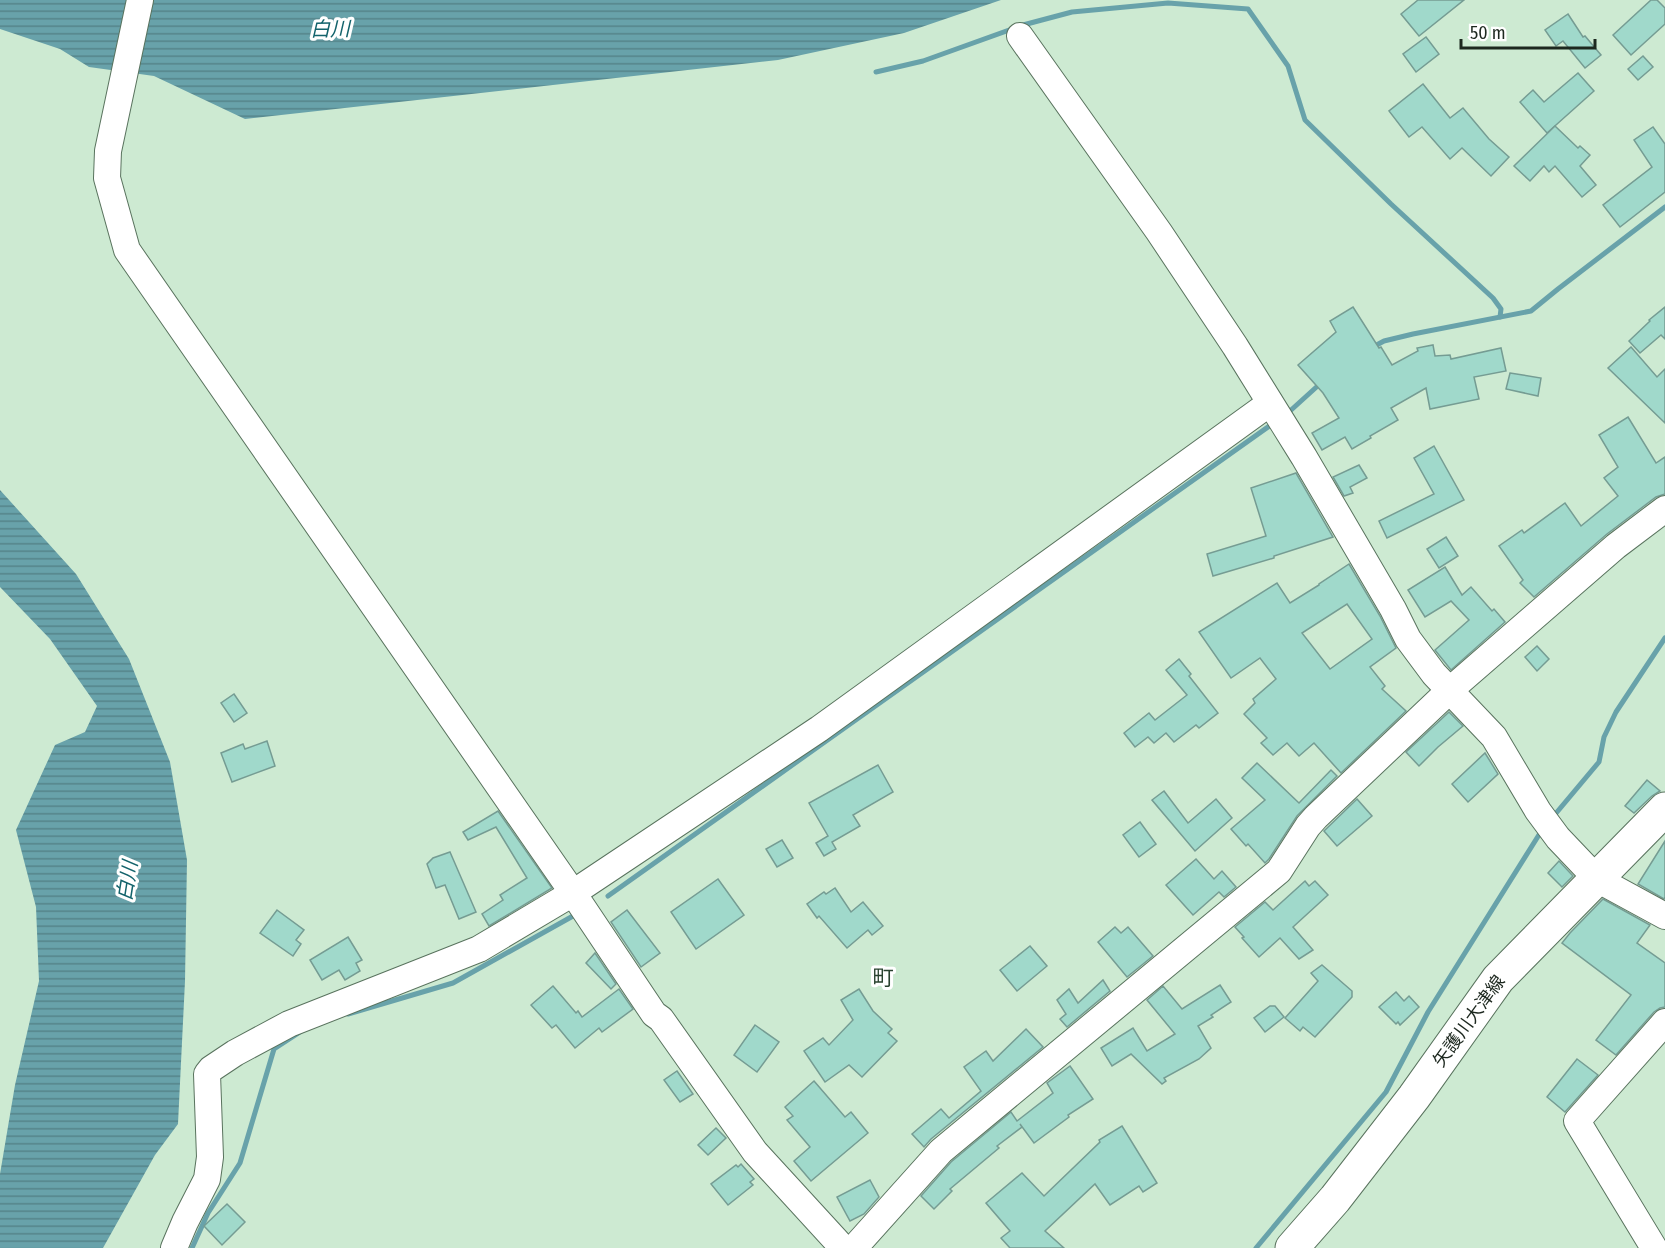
<svg xmlns="http://www.w3.org/2000/svg" width="1665" height="1248" viewBox="0 0 1665 1248" font-family="'Fira Sans Condensed','Noto Sans JP',sans-serif">
<style>
.water{fill:url(#water-rules)}
.lines{fill:none;stroke-linecap:round;stroke-linejoin:round}
.stream{stroke:#68a2aa;stroke-width:5}
.building{fill:#a0d9cb;stroke:#759c93;stroke-width:1.5;fill-rule:evenodd}
.minor-casing{stroke:#59735e;stroke-width:28}
.major-casing{stroke:#59735e;stroke-width:35}
.minor{stroke:#fff;stroke-width:26}
.major{stroke:#fff;stroke-width:33}
.labels{text-anchor:middle;stroke-width:6;stroke-linejoin:round;paint-order:stroke}
.street-label{font-size:18px;fill:#1d281f;stroke:#fff}
.water-label{font-size:20px;font-style:italic;fill:#13636c;stroke:#fff}
.quarter-label{font-size:21px;fill:#28412e;stroke:#fff}
</style>
<defs>
<pattern id="water-rules" width="6" height="5" patternUnits="userSpaceOnUse" patternTransform="scale(1.5)"><rect width="6" height="5" fill="#68a2aa"/><path d="M0 2.5h6" fill="none" stroke="#55848a"/></pattern>
</defs>
<rect width="100%" height="100%" fill="#cdead2"/>
<g class="water">
<path d="M0 0H1001L904 33 778 60 245 119 154 76 89 67 60 49 0 29Z"/>
<path d="M0 490 76 574 129 659 170 762 187 860 185 981 178 1124 155 1155 103 1248H0V1174L15 1085 39 981 36 907 16 830 55 745 85 732 97 706 50 639 0 587Z"/>
</g>
<g class="lines">
<g class="stream">
<path d="M876 72 923 61 1023 25 1072 12 1168 3 1248 9 1288 66 1305 120 1391 204 1493 298 1501 309 1500 317"/>
<path d="M1371 348 1384 341 1413 334 1531 311 1558 289 1665 207"/>
<path d="M1290 411 1322 382"/>
<path d="M1552 818 1599 762 1604 737 1616 712 1665 638"/>
<path d="M608 896 1275 422"/>
<path d="M348 1014 453 983 573 916"/>
<path d="M192 1248 208 1213 240 1163 274 1049 300 1032"/>
<path d="M1256 1248 1386 1092 1428 1012 1542 830"/>
</g>
</g>
<g class="building">
<path d="M1418 0H1464L1419 36 1401 14Z"/>
<path d="M1651 0H1657L1665 8V24L1631 55 1613 35Z"/>
<path d="M1568 14 1583 37 1585 36 1601 55 1585 68 1563 41 1556 46 1545 30Z"/>
<path d="M1426 37 1439 54 1416 72 1403 54Z"/>
<path d="M1643 56 1653 67 1638 80 1628 69Z"/>
<path d="M1578 73 1594 91 1547 133 1520 102 1533 90 1544 102Z"/>
<path d="M1423 84 1450 118 1463 108 1489 139 1509 157 1491 176 1462 148 1450 159 1422 127 1409 137 1389 111Z"/>
<path d="M1555 126 1578 148 1580 146 1590 155 1580 166 1596 185 1582 197 1555 166 1549 172 1544 166 1530 181 1514 166Z"/>
<path d="M1653 127 1665 144V192L1620 227 1603 205 1652 167 1634 140Z"/>
<path d="M1353 307 1379 348 1381 347 1392 365 1418 351 1417 348 1433 345 1435 356 1450 355 1451 359 1501 348 1506 371 1474 377 1479 399 1430 409 1426 388 1391 408 1398 420 1370 436 1371 438 1352 449 1345 437 1322 450 1312 433 1339 418 1323 393 1298 365 1336 332 1330 321Z"/>
<path d="M1665 307V339L1661 335 1640 353 1629 341 1650 321 1649 320Z"/>
<path d="M1631 347 1657 377 1665 369V423L1608 368Z"/>
<path d="M1510 373 1541 378 1538 396 1506 389Z"/>
<path d="M1628 417 1656 463 1665 457V494L1656 497 1607 534 1534 597 1520 583 1523 580 1499 546 1522 530 1524 533 1565 503 1581 526 1618 496 1604 478 1618 467 1599 435Z"/>
<path d="M1434 446 1464 500 1387 538 1379 521 1434 494 1414 458Z"/>
<path d="M1359 465 1367 478 1350 487 1353 493 1344 496 1333 477Z"/>
<path d="M1296 473 1333 537 1274 556V558L1213 576 1207 554 1266 536 1251 488Z"/>
<path d="M1446 537 1458 556 1439 568 1427 549Z"/>
<path d="M1349 564 1380 616 1396 648 1370 667 1385 686 1382 689 1406 711 1341 773 1314 743 1299 756 1287 743 1273 755 1261 743 1267 738 1244 714 1255 703 1253 699 1276 679 1260 658 1231 678 1199 632 1277 583 1290 603 1319 585V584ZM1347 604 1372 639 1330 669 1302 633Z"/>
<path d="M1445 567 1462 595 1471 587 1492 611 1494 609 1505 622 1451 670 1435 650 1469 620 1451 601 1425 617 1408 590Z"/>
<path d="M1537 646 1549 659 1537 671 1525 657Z"/>
<path d="M1179 659 1191 674 1189 676 1218 713 1199 728 1196 725 1174 742 1166 733 1154 743 1148 737 1135 747 1124 733 1149 713 1155 720 1187 695 1166 670Z"/>
<path d="M234 694 247 713 234 722 221 703Z"/>
<path d="M1449 712 1463 726 1438 747 1419 766 1406 752Z"/>
<path d="M267 741 275 766 232 782 221 753 243 744 245 749Z"/>
<path d="M1485 753 1498 774 1468 802 1452 784Z"/>
<path d="M1257 763 1299 803 1331 770 1337 776 1297 816 1269 859 1265 863 1248 844 1246 846 1231 829 1265 800 1242 778Z"/>
<path d="M878 765 893 792 853 815 860 826 832 842 836 849 824 856 816 843 828 836 809 803Z"/>
<path d="M1647 780 1660 791 1652 796 1634 813 1625 806Z"/>
<path d="M1164 791 1188 823 1216 799 1232 818 1195 851 1152 800Z"/>
<path d="M1357 799 1372 816 1337 846 1324 831Z"/>
<path d="M498 811 552 888 489 926 482 914 503 900 500 895 527 878 496 827 468 840 463 832Z"/>
<path d="M1140 822 1156 844 1139 857 1123 835Z"/>
<path d="M782 840 793 858 777 867 766 849Z"/>
<path d="M1665 841V897L1664 899 1638 884Z"/>
<path d="M450 852 476 912 459 919 445 885 436 888 427 864 433 858Z"/>
<path d="M1196 859 1214 879 1222 871 1236 887 1224 897 1219 892 1193 915 1166 885Z"/>
<path d="M1559 861 1573 876 1562 887 1548 873Z"/>
<path d="M718 879 744 915 696 949 671 912Z"/>
<path d="M1305 881 1309 886 1315 881 1328 895 1293 927 1313 950 1299 959 1280 938 1259 957 1242 938 1244 937 1235 927 1265 902 1273 910Z"/>
<path d="M835 888 851 912 863 902 883 926 872 935 868 930 847 948 819 916 817 918 807 904 824 892 826 894Z"/>
<path d="M1603 899 1650 925 1637 943 1665 963V1007L1660 1008 1654 1012 1616 1055 1596 1040 1631 995 1562 943 1570 933Z"/>
<path d="M277 910 304 930 296 940 301 944 293 956 260 933Z"/>
<path d="M627 910 660 953 641 967 611 922Z"/>
<path d="M1115 927 1121 933 1128 927 1153 956 1127 977 1098 942Z"/>
<path d="M348 937 362 960 356 963 360 971 345 980 339 970 322 980 310 960Z"/>
<path d="M1030 946 1047 966 1017 991 1000 970Z"/>
<path d="M595 953 616 984 611 989 586 963Z"/>
<path d="M1322 965 1352 991V997L1315 1037 1303 1027 1300 1031 1285 1018 1318 981 1311 973Z"/>
<path d="M1103 980 1110 991 1067 1027 1060 1019 1066 1014 1057 1000 1069 989 1078 1003Z"/>
<path d="M1220 985 1231 1002 1211 1015 1213 1017 1198 1026 1211 1048 1199 1059 1164 1078 1166 1081 1162 1084 1131 1054 1112 1066 1101 1048 1133 1028 1147 1051 1175 1034 1147 1000 1163 986 1182 1009Z"/>
<path d="M553 986 576 1013 578 1011 582 1017 619 989 633 1009 602 1032 599 1028 575 1048 556 1025 552 1028 531 1005Z"/>
<path d="M859 989 873 1011 892 1029 888 1033 897 1041 862 1077 849 1065 825 1082 804 1051 823 1038 829 1045 853 1020 841 1000Z"/>
<path d="M1396 992 1404 1001 1409 996 1419 1007 1400 1025 1398 1022 1396 1024 1379 1007Z"/>
<path d="M1270 1006H1275L1284 1017 1265 1032 1254 1018Z"/>
<path d="M755 1025 779 1042 757 1072 734 1055Z"/>
<path d="M1026 1029 1043 1047 931 1139 924 1147 912 1134 941 1109 949 1118 981 1091 964 1067 986 1051 993 1061Z"/>
<path d="M1577 1059 1598 1075 1565 1112 1547 1097Z"/>
<path d="M1070 1066 1093 1099 1068 1115 1069 1117 1034 1143 1020 1124 1022 1127 997 1146 999 1148 950 1189 952 1191 934 1209 921 1196 951 1162 1011 1112 1017 1121 1053 1093 1047 1083Z"/>
<path d="M677 1071 693 1094 680 1102 664 1080Z"/>
<path d="M814 1081 845 1117 851 1112 868 1133 811 1181 794 1161 810 1147 787 1120 793 1116 785 1107Z"/>
<path d="M1122 1126 1157 1183 1143 1192 1139 1186 1110 1205 1095 1184 1045 1231 1064 1248H1010L1001 1238 1010 1231 986 1203 1022 1173 1044 1196 1100 1142 1099 1140Z"/>
<path d="M716 1128 726 1138 708 1155 698 1145Z"/>
<path d="M741 1164 754 1179 750 1182 753 1185 728 1205 711 1184 736 1165 738 1167Z"/>
<path d="M870 1180 879 1197 864 1214 850 1221 837 1197Z"/>
<path d="M227 1204 245 1222 222 1245 204 1226Z"/>
</g>
<g class="lines">
<g class="minor-casing">
<g id="minor">
<path d="M140 0 108 151 107 178 127 250 573 893 654 1014 661 1019 755 1152 843 1248"/>
<path d="M1020 36 1159 232 1235 346 1304 457 1393 609 1408 639 1434 674 1494 737 1538 811 1558 838 1597 879 1665 916"/>
<path d="M174 1248 185 1222 207 1179 210 1157 207 1074 211 1069 235 1053 289 1024 479 949 573 893 819 729 1270 403"/>
<path d="M854 1248 941 1151 1279 871 1308 826 1316 817 1450 690 1616 546 1665 509"/>
<path d="M1654 1248 1577 1121 1665 1022"/>
</g>
</g>
<g class="major-casing">
<path id="major" d="M1292 1248 1335 1199 1414 1097 1498 979 1665 809"/>
</g>
<use href="#minor" class="minor"/>
<use href="#major" class="major"/>
</g>
<g class="labels">
<g class="street-label">
<text transform="translate(1469 1021) rotate(-54)" y="6">矢護川大津線</text>
</g>
<g class="water-label">
<text transform="translate(330 29) rotate(-1)" y="7">白川</text>
<text transform="translate(127 881) rotate(-81)" y="7">白川</text>
</g>
<g class="quarter-label">
<text x="883" y="985">町</text>
</g>
</g>
<path d="M1461 39v9h134v-9" fill="none" stroke="#1d281f" stroke-width="3"/>
<text x="1470" y="39" font-size="18" fill="#1d281f" stroke="#ffffff" stroke-width="4.5" paint-order="stroke">50 m</text>
</svg>
